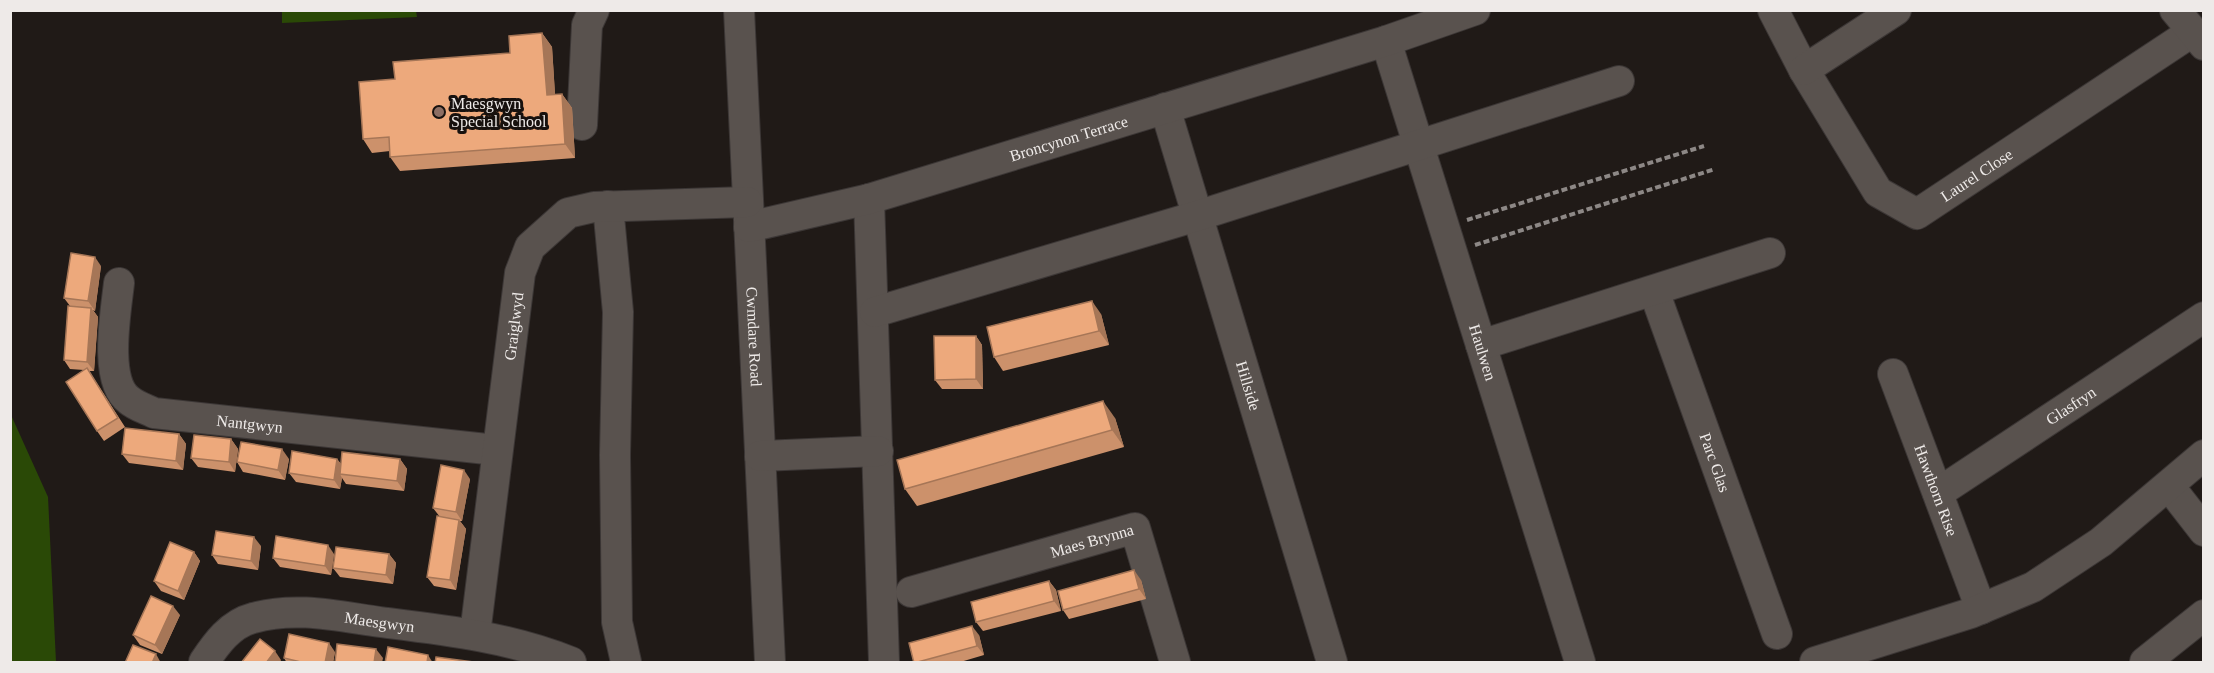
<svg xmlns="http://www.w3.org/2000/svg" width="2214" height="673" viewBox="0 0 2214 673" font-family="'Times New Roman',serif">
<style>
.grass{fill:#2a4906}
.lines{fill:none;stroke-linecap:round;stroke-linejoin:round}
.minor-casing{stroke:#3c3736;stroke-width:32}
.path{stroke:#8d8886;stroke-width:4;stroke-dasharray:6 3;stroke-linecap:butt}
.minor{stroke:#59524e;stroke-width:30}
.wall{fill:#cc916b}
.shaded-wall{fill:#a67657}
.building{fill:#eda97c;stroke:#a67657;stroke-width:1.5}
.education-dot{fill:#8d6e63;stroke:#17110e;stroke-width:2}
.labels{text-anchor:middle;stroke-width:6;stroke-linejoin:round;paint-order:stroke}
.poi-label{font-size:16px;fill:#eeeae8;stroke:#17110e;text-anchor:start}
.street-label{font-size:16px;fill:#eeeae8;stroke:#17110e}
</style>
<rect width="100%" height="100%" fill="#201a17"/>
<g class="grass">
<path d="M282 11H416L417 17 282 23Z"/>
<path d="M11 415 48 497 56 662H11Z"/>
</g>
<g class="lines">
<g class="minor-casing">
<g id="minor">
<path id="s1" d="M739 10 770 662"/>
<path id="s2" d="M1773 10 1804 70 1878 192 1917 214 2192 32"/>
<path d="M2175 10 2204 45"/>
<path id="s3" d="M1386 41 1580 662"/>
<path d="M1804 70 1896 10"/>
<path id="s4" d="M1165 108 1332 662"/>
<path d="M582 125 587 25 594 10"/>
<path d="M869 199 884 662"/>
<path d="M608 206 618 312 615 455 617 622 626 662"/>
<path id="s5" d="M749 227 869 199 1386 41 1475 10"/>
<path id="s6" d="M119 283C116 311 103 381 129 400 136 406 146 409 154 413L496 450"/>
<path id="s7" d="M1654 291 1777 634"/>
<path d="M875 312 1197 216 1619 81"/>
<path d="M1481 345 1770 253"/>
<path id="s8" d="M1893 374 1981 609"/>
<path d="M760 456 878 451"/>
<path d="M2169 486 2204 531"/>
<path id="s9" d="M1938 493 2204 317"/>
<path id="s10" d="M911 592 1135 528 1175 662"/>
<path id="s11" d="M475 634 520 273 530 247 568 213 594 207 747 202"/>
<path id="s12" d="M204 662C216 644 230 624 253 618 295 606 337 616 380 622 445 630 509 637 571 662"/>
<path d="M1815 662 1971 613 2033 587 2101 542 2204 455"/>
<path d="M2145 662 2204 615"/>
</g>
</g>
<g class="path">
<path d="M1467 220 1704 146"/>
<path d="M1475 245 1715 169"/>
</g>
<use href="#minor" class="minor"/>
</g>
<g class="wall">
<path d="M542 33 552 47 555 95 562 94 572 108 575 158 400 171 390 157V151L372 153 363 139 510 53Z"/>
<path d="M101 266 95 311 93 310 98 317 94 371H89L125 427 104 441 97 431 84 370 70 369 64 360 70 306 64 298Z"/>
<path d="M1101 314 1109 345 1003 371 994 357Z"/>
<path d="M976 336 982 345 983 389H942L935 380Z"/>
<path d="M1115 418 1124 447 917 506 905 489Z"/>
<path d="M179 434 186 444 183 470 129 463 122 454Z"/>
<path d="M231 439 238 449 235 472 198 467 191 458Z"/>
<path d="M289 459 285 480 243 472 237 462Z"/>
<path d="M337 459 341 464 400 459 407 469 404 491 346 484 342 478 340 489 296 482 289 473Z"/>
<path d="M470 479 462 521H460L466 529 456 590 434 586 427 577 440 517 433 508Z"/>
<path d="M261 546 258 570 218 564 212 555Z"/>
<path d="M194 552 200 561 184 600 161 591 154 581Z"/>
<path d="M334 554 331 575 280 567 273 558Z"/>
<path d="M389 554 396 563 393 584 340 577 333 568Z"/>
<path d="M1141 580 1146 599 1069 619 1063 610Z"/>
<path d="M1049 581 1056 590 1061 611 983 631 976 622Z"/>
<path d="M180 615 162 654 140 645 133 635Z"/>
<path d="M979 635 984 655 957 663H914Z"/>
<path d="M335 652 333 663H287L284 658Z"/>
</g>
<g class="shaded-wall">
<path d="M542 33 552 47 556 109 547 95Z"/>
<path d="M562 94 572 108 575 158 565 144Z"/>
<path d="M95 257 101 266 95 311 88 301Z"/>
<path d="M1092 301 1101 314 1109 345 1099 331Z"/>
<path d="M91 308 98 317 94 371 87 362Z"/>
<path d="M976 336 982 345 983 389 976 379Z"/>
<path d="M1103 401 1115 418 1124 447 1112 430Z"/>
<path d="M179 434 186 444 183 470 176 461Z"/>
<path d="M231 439 238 449 235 472 229 462Z"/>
<path d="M282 449 289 459 285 480 278 470Z"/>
<path d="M337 459 344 468 340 474 342 478 340 489 334 480Z"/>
<path d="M400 459 407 469 404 491 397 481Z"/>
<path d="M464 470 470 479 462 521 456 512Z"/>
<path d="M459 520 466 529 456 590 450 580Z"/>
<path d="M254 537 261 546 258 570 251 561Z"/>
<path d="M328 545 334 554 331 575 325 566Z"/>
<path d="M194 552 200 561 184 600 178 591Z"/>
<path d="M389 554 396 563 393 584 386 575Z"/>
<path d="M1134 570 1141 580 1146 599 1139 589Z"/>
<path d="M1049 581 1056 590 1061 611 1054 601Z"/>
<path d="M173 606 180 615 162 654 155 645Z"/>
<path d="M972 626 979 635 984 655 977 646Z"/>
<path d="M329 643 335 652 333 663H325Z"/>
<path d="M376 649 383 658 382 663H374Z"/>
<path d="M275 651 281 660 280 663H266Z"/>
<path d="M156 654 161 663H152Z"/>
<path d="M428 655 433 663H427Z"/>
</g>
<g class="building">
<path d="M542 33 547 95 562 94 565 144 390 157 389 137 363 139 359 82 395 79 393 62 510 53 509 36Z"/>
<path d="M71 253 95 257 88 301 64 298Z"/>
<path d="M1092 301 1099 331 994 357 987 327Z"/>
<path d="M68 306 91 308 87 362 64 360Z"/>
<path d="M934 336H976V379L935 380Z"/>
<path d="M87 368 118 418 97 431 66 382Z"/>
<path d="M1103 401 1112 430 905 489 897 460Z"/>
<path d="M125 428 179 434 176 461 122 454Z"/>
<path d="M194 435 231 439 229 462 191 458Z"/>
<path d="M241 442 282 449 278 470 237 462Z"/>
<path d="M292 451 337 459 334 480 289 473Z"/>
<path d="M342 452 400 459 397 481 340 474Z"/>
<path d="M441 465 464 470 456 512 433 508Z"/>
<path d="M437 516 459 520 450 580 427 577Z"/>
<path d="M216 531 254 537 251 561 212 555Z"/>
<path d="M276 536 328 545 325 566 273 558Z"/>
<path d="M170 542 194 552 178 591 154 581Z"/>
<path d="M336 547 389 554 386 575 333 568Z"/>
<path d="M1134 570 1139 589 1063 610 1058 591Z"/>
<path d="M1049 581 1054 601 976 622 971 602Z"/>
<path d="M151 596 173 606 155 645 133 635Z"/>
<path d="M972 626 977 646 914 663 909 643Z"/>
<path d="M289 634 329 643 325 663H305L284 658Z"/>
<path d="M260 639 275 651 266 663H241Z"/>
<path d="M337 644 376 649 374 663H335Z"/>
<path d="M133 645 156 654 152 663H125Z"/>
<path d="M388 647 428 655 427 663H385Z"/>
<path d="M436 657 473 662V663H435Z"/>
</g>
<circle class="education-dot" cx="439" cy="112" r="6"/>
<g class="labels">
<g class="poi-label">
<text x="451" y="109">Maesgwyn<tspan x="451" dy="18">Special School</tspan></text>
</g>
<g class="street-label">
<text dy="6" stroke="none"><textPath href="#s5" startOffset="332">Broncynon Terrace</textPath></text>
<text dy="6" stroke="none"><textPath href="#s2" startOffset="326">Laurel Close</textPath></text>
<text dy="6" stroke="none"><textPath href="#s11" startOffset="310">Graiglwyd</textPath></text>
<text dy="6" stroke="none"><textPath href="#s1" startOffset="327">Cwmdare Road</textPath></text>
<text dy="6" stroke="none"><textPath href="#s3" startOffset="326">Haulwen</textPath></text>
<text dy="6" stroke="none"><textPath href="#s4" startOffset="290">Hillside</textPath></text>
<text dy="6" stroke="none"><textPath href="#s9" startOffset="159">Glasfryn</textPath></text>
<text dy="6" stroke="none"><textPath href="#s6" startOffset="246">Nantgwyn</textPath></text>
<text dy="6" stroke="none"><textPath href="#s7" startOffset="182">Parc Glas</textPath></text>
<text dy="6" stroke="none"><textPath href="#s8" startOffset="124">Hawthorn Rise</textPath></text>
<text dy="6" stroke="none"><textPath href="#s10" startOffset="188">Maes Brynna</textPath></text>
<text dy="6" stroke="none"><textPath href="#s12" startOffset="195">Maesgwyn</textPath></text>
</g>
</g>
<rect width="2214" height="673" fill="none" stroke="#eeeae8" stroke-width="24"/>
</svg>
